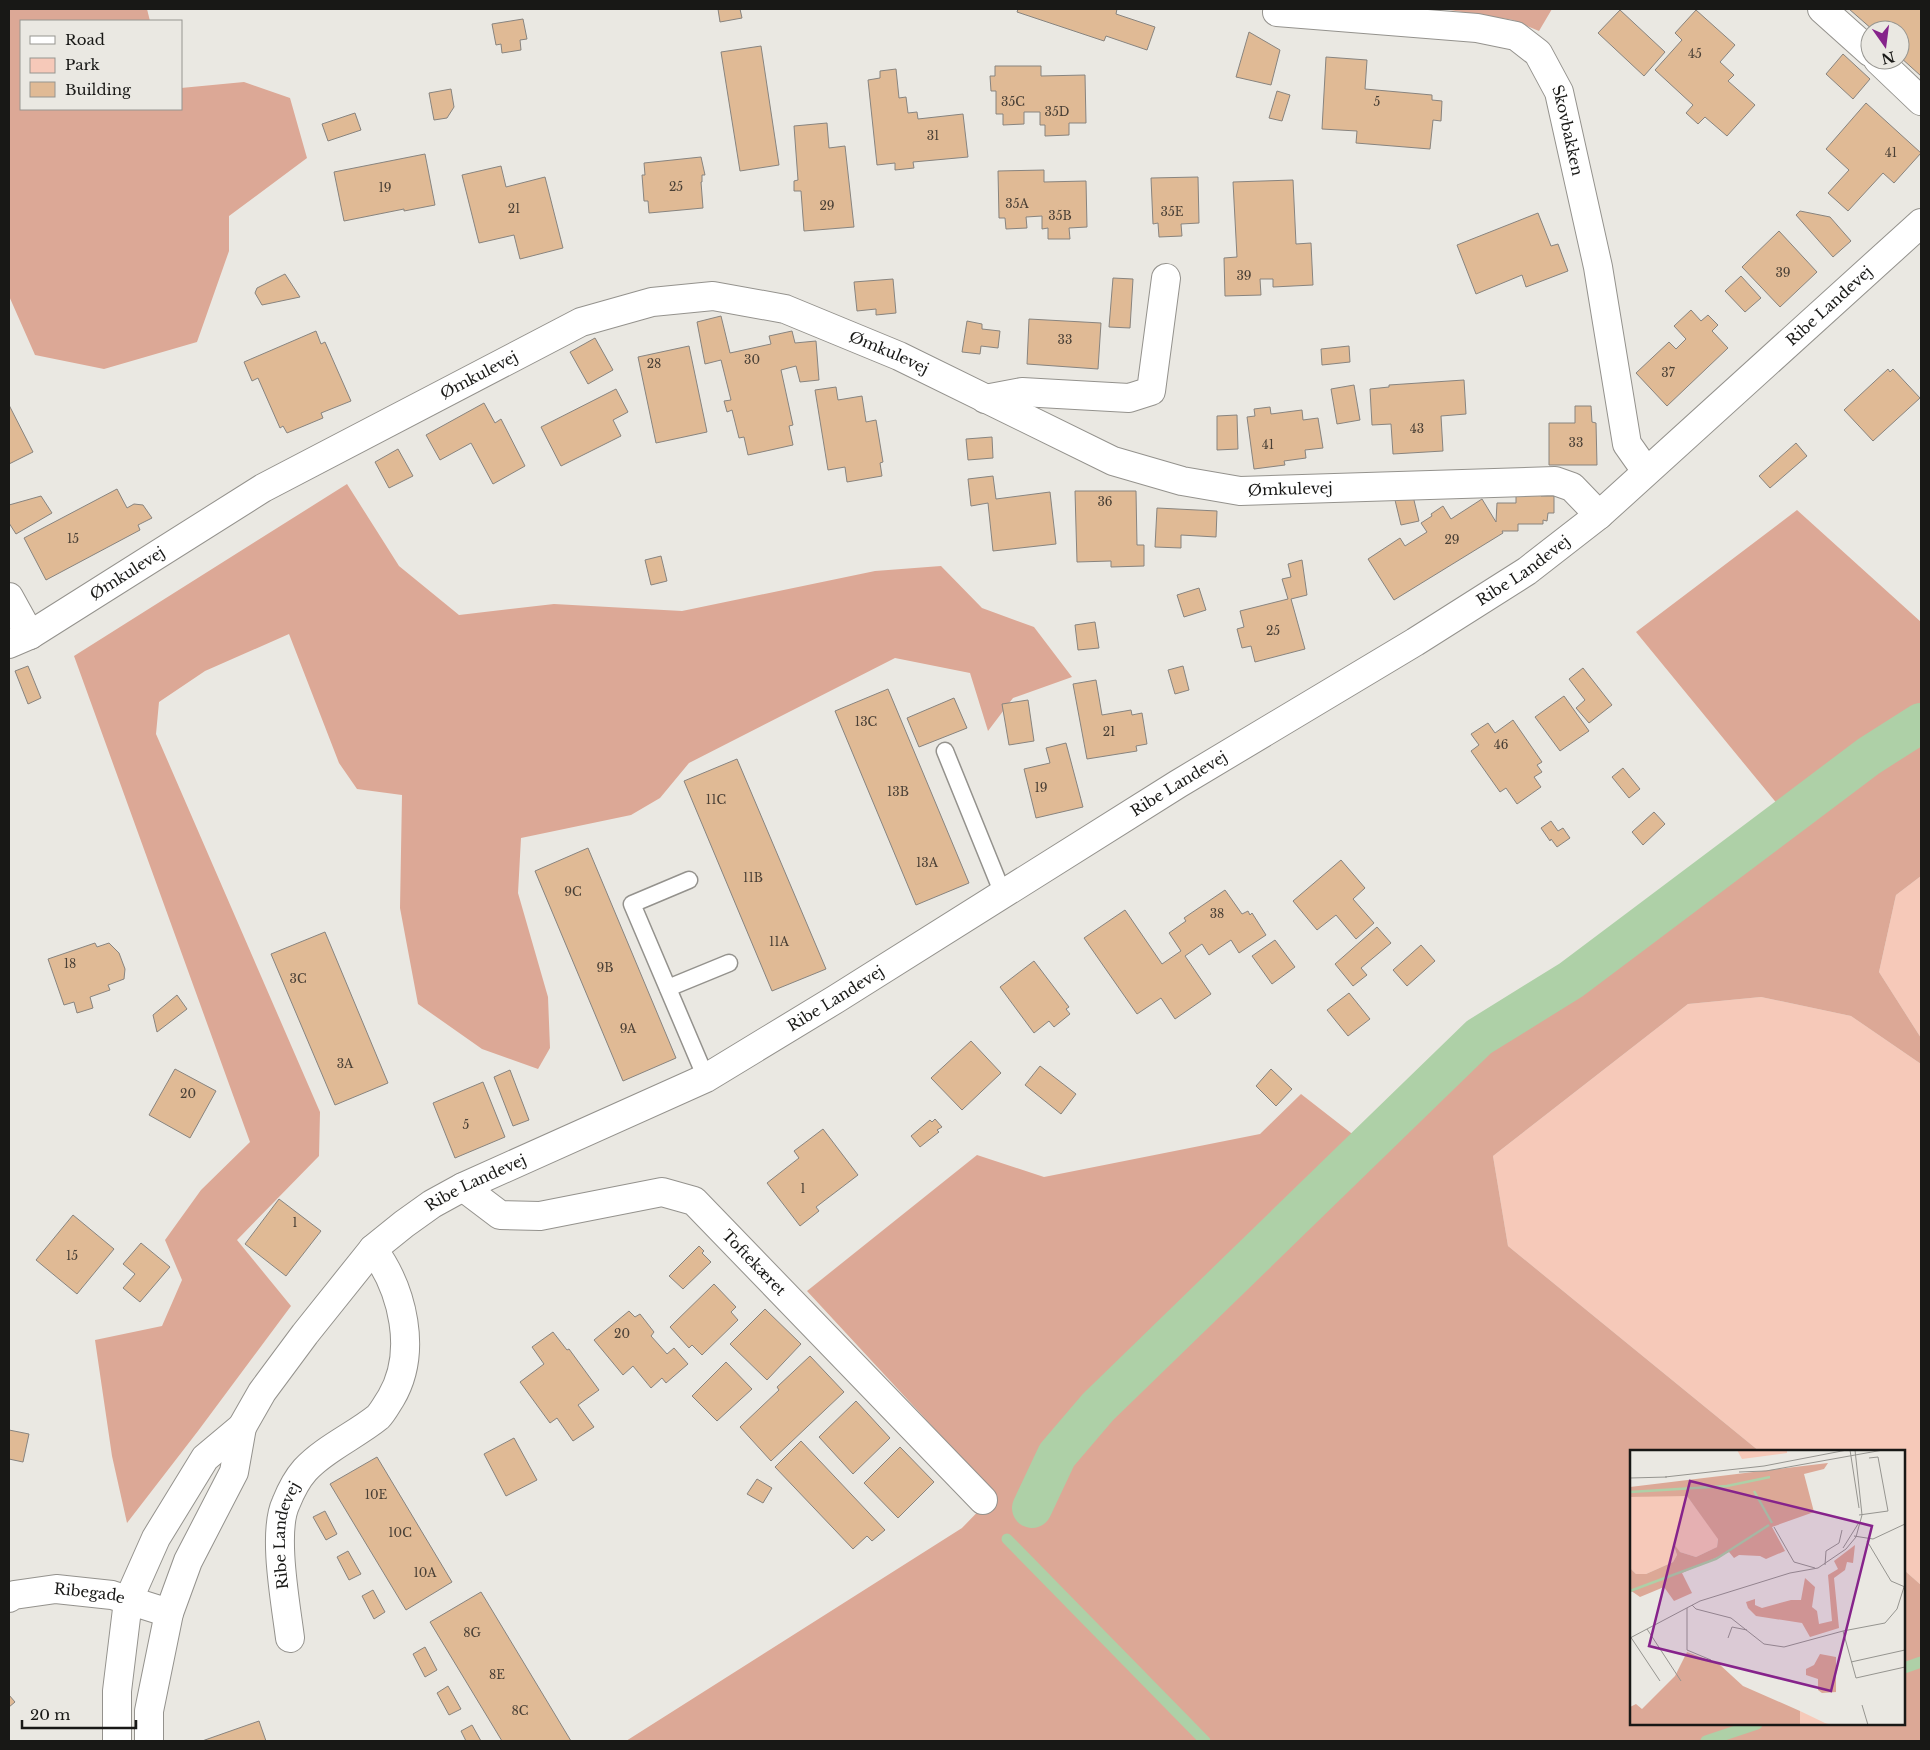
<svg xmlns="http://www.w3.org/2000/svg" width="1930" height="1750" viewBox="0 0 1930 1750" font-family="'Libre Baskerville',serif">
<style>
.green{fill:#f6c9b9}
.forest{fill:#dca896}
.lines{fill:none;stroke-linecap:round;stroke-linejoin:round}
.stream{stroke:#aed0a7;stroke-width:11}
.canal{stroke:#aed0a7;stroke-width:40}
.building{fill:#e0ba95;stroke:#88847f}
.lane-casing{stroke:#94928d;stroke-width:19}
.street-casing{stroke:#94928d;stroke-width:30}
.secondary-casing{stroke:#94928d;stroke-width:30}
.lane{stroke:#fff;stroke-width:16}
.street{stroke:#fff;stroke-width:28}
.secondary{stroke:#fff;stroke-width:28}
.labels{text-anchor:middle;stroke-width:4;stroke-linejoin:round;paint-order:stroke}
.number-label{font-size:12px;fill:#4a4036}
.street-label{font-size:15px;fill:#181816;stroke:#eae8e2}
.inset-river{fill:none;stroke:#aed0a7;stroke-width:2.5}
.inset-road{fill:none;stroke:#969590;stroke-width:1}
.view{fill:#86238b;fill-opacity:0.15;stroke:#86238b;stroke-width:2.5}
.inset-edge{fill:none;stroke:#181816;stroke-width:2.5}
</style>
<rect width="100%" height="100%" fill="#eae8e2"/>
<g class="green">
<path d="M1921 876V1038L1879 972 1896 895Z"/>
<path d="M1761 997 1851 1016 1921 1064V1585L1904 1570V1451H1759L1508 1246 1493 1156 1688 1004Z"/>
</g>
<g class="forest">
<path d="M9 9H147L150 21H21V109H181V88L244 82 290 98 307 158 229 216V251L197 342 104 369 35 355 9 296Z"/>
<path d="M1443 9H1552L1539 31 1513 20Z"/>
<path d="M347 484 399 566 459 615 554 604 682 611 875 571 941 566 982 608 1034 627 1072 677 1013 698 988 731 970 673 895 658 689 763 660 798 631 815 521 838 518 893 548 997 550 1048 538 1069 482 1049 418 1004 400 908 402 795 357 789 339 763 289 634 205 671 159 702 156 734 320 1112 319 1156 237 1240 291 1306 198 1431 127 1523 112 1456 95 1340 162 1326 182 1280 165 1240 201 1190 250 1142 74 656Z"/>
<path d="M1797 510 1921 622V876L1896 895 1879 972 1921 1038V1064L1851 1016 1761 997 1688 1004 1493 1156 1508 1246 1759 1451H1631V1724H1904V1570L1921 1585V1741H626L962 1528 995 1494 807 1291 977 1155 1044 1177 1260 1134 1301 1094 1360 1140 1783 811 1636 632Z"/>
</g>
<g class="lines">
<g class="stream">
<path d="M1007 1539 1205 1741"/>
<path d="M1904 1668 1921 1662"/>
<path d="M1706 1741 1757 1724"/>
</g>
<path class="canal" d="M1032 1508 1057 1455 1098 1407 1479 1037 1571 980 1869 756 1921 723"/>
</g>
<g class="building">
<path d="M718 9H740L742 18 720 22Z"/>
<path d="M1018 9H1117L1116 14 1155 27 1147 50 1106 36 1104 41 1017 12Z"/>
<path d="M1849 9H1921V76L1900 57V30H1873Z"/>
<path d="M1620 10 1665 52 1644 76 1598 33Z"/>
<path d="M1696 10 1735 45 1720 62 1734 75 1728 81 1755 105 1727 136 1705 117 1698 124 1686 113 1693 105 1655 70 1682 40 1675 33Z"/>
<path d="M523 19 527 39 520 40 521 50 502 53 501 44 496 45 492 24Z"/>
<path d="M1249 32 1280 50 1271 85 1236 77Z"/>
<path d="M761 46 779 165 740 171 721 52Z"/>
<path d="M1843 54 1870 79 1853 99 1826 74Z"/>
<path d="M1326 57 1367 60 1365 89 1432 95V100L1442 101 1441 121 1433 120 1430 149 1356 143 1357 131 1322 129Z"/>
<path d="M995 66H1041V76L1085 75 1086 123H1069V135L1045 136V125H1040V112H1024V124L1003 125V114H996V91H991L990 76H995Z"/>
<path d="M896 69 899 98 906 97 908 113 917 112 918 119 963 114 968 157 913 162 914 168 895 170V163L877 165 868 80 880 78V71Z"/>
<path d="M451 89 454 107 447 118 434 120 429 93Z"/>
<path d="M1277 91 1290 95 1282 121 1269 118Z"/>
<path d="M1866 103 1921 153 1894 183 1883 173 1848 211 1828 193 1849 170 1826 149Z"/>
<path d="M355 113 361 130 328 141 322 124Z"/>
<path d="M827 123 829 148 845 146 854 227 804 231 801 191H794V181L798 180 794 126Z"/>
<path d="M425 154 435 205 404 211V209L344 221 334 172Z"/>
<path d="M701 157 705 175H702V182H701L703 208 649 213 648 201H644L642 175H645L644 163Z"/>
<path d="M501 166 506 187 545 177 563 248 520 259 514 235 479 243 462 175Z"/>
<path d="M1044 170V182L1086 181 1087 227 1069 228 1070 239H1048V228L1042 229V216L1026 217 1027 228 1006 229 1005 218H999L998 171Z"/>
<path d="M1198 177 1199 223 1181 224 1182 236 1159 237 1158 223 1153 224 1151 178Z"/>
<path d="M1293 180 1296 244 1311 243 1313 285 1273 287V279H1260L1261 295 1225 296 1224 258 1237 257 1233 182Z"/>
<path d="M1800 211 1830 217 1851 241 1833 257 1796 215Z"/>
<path d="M1538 213 1551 246 1558 244 1568 271 1526 287 1522 275 1476 294 1457 245Z"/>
<path d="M1779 231 1817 272 1780 307 1742 267Z"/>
<path d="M285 274 300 297 262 305 255 293 257 288Z"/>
<path d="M1741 276 1761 298 1745 312 1725 291Z"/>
<path d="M1113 278 1133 279 1130 328 1109 327Z"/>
<path d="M893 279 896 313 876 315V309L857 311 854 282Z"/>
<path d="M1691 310 1701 321 1708 315 1718 325 1712 331 1728 348 1667 406 1636 373 1669 342 1676 349 1686 339 1674 326Z"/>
<path d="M721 316 730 353 771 344 769 336 792 331 795 343 816 341 819 380 800 382 796 366 781 370 793 425 789 426 793 445 748 455 744 437 739 438 732 410 727 412 724 401 731 400 721 360 705 364 697 322Z"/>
<path d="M1029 319 1101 323 1098 369 1027 364Z"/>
<path d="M967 321 982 324V329L1000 331 998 348 981 346 980 354 962 352Z"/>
<path d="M316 331 321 344 325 342 351 401 321 413 323 418 287 433 283 426 280 428 258 378 252 381 244 362Z"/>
<path d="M595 338 613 370 588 384 570 352Z"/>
<path d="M689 346 707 432 656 443 638 357Z"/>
<path d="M1349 346 1350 362 1322 365 1321 349Z"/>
<path d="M1888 369 1890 372 1893 369 1920 398 1873 441 1844 410Z"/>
<path d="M1464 380 1466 414 1441 416 1443 451 1393 454 1391 424 1372 425 1370 389 1389 387V385Z"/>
<path d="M1354 385 1360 420 1337 424 1331 389Z"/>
<path d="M836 387 838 400 862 396 866 422 876 420 883 462 880 463 882 476 847 482 845 467 828 470 815 390Z"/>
<path d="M616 389 628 412 613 420 621 436 561 466 541 427Z"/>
<path d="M484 403 495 423 501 419 525 466 493 484 471 443 440 460 426 435Z"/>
<path d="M9 405 33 452 9 464Z"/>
<path d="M1575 406H1591L1592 422 1596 423 1597 465H1549V423H1575Z"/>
<path d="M1270 407 1271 414 1302 410 1303 420 1318 418 1323 448 1305 450 1306 458 1284 461 1285 465 1254 469 1247 417 1255 416 1254 409Z"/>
<path d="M1237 415 1238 449 1217 450V416Z"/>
<path d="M992 437 993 458 968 460 966 439Z"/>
<path d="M1796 443 1807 456 1770 488 1759 476Z"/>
<path d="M398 449 413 476 389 488 375 462Z"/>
<path d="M993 476 996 499 1050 492 1056 544 993 551 988 503 971 506 968 479Z"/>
<path d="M117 489 127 508 134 504 143 505 152 518 138 525 140 530 46 580 24 538Z"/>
<path d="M1075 491H1136L1137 545H1144V566L1111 567V561L1077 562Z"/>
<path d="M1516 491H1541V496H1554V513H1548L1547 521 1543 520V524H1518V531H1502L1503 533 1394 600 1368 559 1400 538 1405 546 1427 532 1421 523 1432 516 1431 514 1443 506 1451 519 1482 499 1496 522 1497 503H1516Z"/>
<path d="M41 496 52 513 16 534 9 523V505Z"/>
<path d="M1413 496 1419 521 1401 525 1395 500Z"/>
<path d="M1157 508 1217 511 1216 537 1181 535V548L1155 547Z"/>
<path d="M661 556 667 581 651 585 645 560Z"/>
<path d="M1302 560 1307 595 1291 599 1305 649 1255 662 1251 646 1242 648 1237 629 1244 627 1240 611 1288 599 1282 579 1291 577 1288 564Z"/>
<path d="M1199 588 1206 610 1184 617 1177 595Z"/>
<path d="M1095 622 1099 648 1078 650 1075 625Z"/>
<path d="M28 666 41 698 28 704 15 671Z"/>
<path d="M1183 666 1189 690 1175 694 1168 670Z"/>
<path d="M1583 668 1612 705 1589 723 1576 708 1585 700 1569 679Z"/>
<path d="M1096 680 1102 715 1131 710 1132 715 1142 713 1147 744 1136 746 1137 751 1087 759 1073 684Z"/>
<path d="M888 689 969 883 916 905 835 711Z"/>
<path d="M1564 696 1589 731 1560 751 1535 717Z"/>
<path d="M954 698 967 728 919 747 907 718Z"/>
<path d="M1028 700 1034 741 1009 745 1002 704Z"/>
<path d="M1513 720 1542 762 1537 765 1542 772 1534 777 1541 787 1517 804 1506 788 1500 792 1471 751 1479 745 1471 734 1488 723 1495 733Z"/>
<path d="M1066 743 1083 807 1036 818 1024 769 1050 763 1046 748Z"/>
<path d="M737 759 826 969 772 991 684 781Z"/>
<path d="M1623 768 1640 789 1629 798 1612 777Z"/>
<path d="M1654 812 1665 824 1643 845 1632 832Z"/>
<path d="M1551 821 1558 831 1563 828 1570 838 1557 847 1551 839 1550 841 1541 828Z"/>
<path d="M588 848 676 1058 623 1081 535 871Z"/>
<path d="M1341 860 1365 888 1353 899 1374 923 1356 939 1336 915 1317 930 1293 901Z"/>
<path d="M1225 890 1242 914 1248 911 1250 915 1252 913 1266 935 1239 953 1231 940 1209 955 1202 944 1185 956 1211 994 1175 1019 1161 998 1137 1014 1084 938 1125 910 1162 964 1181 951 1169 933 1186 921 1184 918Z"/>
<path d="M1377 927 1391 943 1361 968 1367 975 1353 986 1335 964Z"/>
<path d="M325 932 388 1083 335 1105 271 954Z"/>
<path d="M1275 940 1295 967 1272 984 1252 956Z"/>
<path d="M95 943 97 947 109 943 119 953 125 969 124 979 108 985 110 990 90 997 93 1008 77 1013 74 1002 64 1005 48 959Z"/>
<path d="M1421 945 1435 961 1407 986 1393 970Z"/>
<path d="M1034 961 1069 1007 1066 1009 1070 1014 1054 1027 1049 1021 1034 1033 1000 987Z"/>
<path d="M1349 993 1370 1019 1348 1036 1327 1010Z"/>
<path d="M177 995 187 1009 157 1032 153 1015Z"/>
<path d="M971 1041 1001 1073 962 1110 931 1078Z"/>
<path d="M1040 1066 1076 1094 1061 1114 1025 1085Z"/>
<path d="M175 1069 216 1091 190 1138 149 1115Z"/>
<path d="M1271 1069 1292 1089 1276 1106 1256 1086Z"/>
<path d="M510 1070 529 1120 513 1126 494 1077Z"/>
<path d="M483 1082 505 1137 455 1158 433 1103Z"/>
<path d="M935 1119 942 1127 937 1130 939 1132 920 1147 911 1136 930 1120 932 1122Z"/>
<path d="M823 1129 858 1175 816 1207 819 1211 800 1226 767 1183 799 1158 794 1151Z"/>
<path d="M279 1199 321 1231 286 1276 245 1244Z"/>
<path d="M73 1215 114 1249 77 1294 36 1260Z"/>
<path d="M141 1243 170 1267 140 1302 123 1288 135 1274 123 1264Z"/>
<path d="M699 1246 704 1251 702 1253 711 1262 683 1289 669 1276Z"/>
<path d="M714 1284 736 1307 731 1312 738 1320 702 1355 692 1345 689 1348 670 1327Z"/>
<path d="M765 1309 801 1344 767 1380 730 1344Z"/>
<path d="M629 1311 635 1317 640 1314 654 1332 651 1336 667 1354 674 1348 688 1364 666 1383 662 1378 651 1388 633 1366 623 1375 594 1340Z"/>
<path d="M553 1332 567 1350 569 1349 599 1390 578 1405 594 1427 573 1441 557 1418 550 1423 520 1382 544 1364 532 1347Z"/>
<path d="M810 1356 844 1392 771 1461 740 1427 779 1390 777 1387Z"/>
<path d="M726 1362 752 1389 717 1421 692 1396Z"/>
<path d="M856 1401 890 1438 853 1474 819 1437Z"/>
<path d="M9 1430 29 1434 23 1462 9 1459Z"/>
<path d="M514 1438 537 1480 506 1496 484 1454Z"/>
<path d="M801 1441 885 1530 872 1541 867 1536 853 1549 775 1467Z"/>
<path d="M900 1447 934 1482 898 1518 864 1483Z"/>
<path d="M377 1457 452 1582 406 1610 330 1484Z"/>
<path d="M757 1479 772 1488 763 1503 747 1494Z"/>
<path d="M325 1511 337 1534 326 1540 313 1517Z"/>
<path d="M348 1551 361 1574 349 1580 337 1557Z"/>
<path d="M373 1590 385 1612 374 1619 362 1596Z"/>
<path d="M481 1592 571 1741H502L430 1622Z"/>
<path d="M425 1647 437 1670 425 1677 413 1654Z"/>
<path d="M448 1686 461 1709 449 1715 437 1693Z"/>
<path d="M9 1695 15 1702 9 1707Z"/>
<path d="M259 1721 266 1741H202Z"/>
<path d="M472 1725 481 1741H466L461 1731Z"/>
</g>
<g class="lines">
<g class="lane-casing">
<g id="lane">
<path d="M945 751 1003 894"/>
<path d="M689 880 632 904 706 1078"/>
<path d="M668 988 729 963"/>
</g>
</g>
<g class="street-casing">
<g id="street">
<path d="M1822 9 1870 52"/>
<path id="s1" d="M1277 12 1477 28 1516 36 1538 53 1559 92 1598 267 1627 444 1646 471"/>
<path d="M1878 60 1921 101"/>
<path d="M985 399 1022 392 1129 398 1151 391 1166 278"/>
<path d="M9 597 30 635"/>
<path id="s2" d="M9 644 30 635 263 488 581 322 652 302 713 296 785 309 899 356 1113 461 1182 481 1240 491 1555 481 1572 487 1599 515"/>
<path id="s3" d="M463 1187 500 1215 540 1216 662 1192 694 1201 983 1500"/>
<path id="s4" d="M9 1598 14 1595 56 1589 112 1595 169 1613"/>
<path id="s5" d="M290 1638C286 1605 272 1532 286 1503 290 1493 297 1479 305 1470 324 1449 356 1435 378 1417 383 1412 387 1404 391 1398 418 1352 403 1290 373 1249"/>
</g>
</g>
<g class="secondary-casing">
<g id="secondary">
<path id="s6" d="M117 1741V1691L128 1601 156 1538 205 1458 242 1427 262 1392 305 1334 373 1249 404 1224 432 1204 463 1187 706 1078 836 999 1178 784 1415 642 1527 571 1599 515 1921 223"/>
<path d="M149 1741V1711L169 1613 188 1561 234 1472 242 1427"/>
</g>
</g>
<use href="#lane" class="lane"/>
<use href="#street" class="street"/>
<use href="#secondary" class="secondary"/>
</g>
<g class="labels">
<g class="number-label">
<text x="1695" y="58">45</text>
<text x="1013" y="106">35C</text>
<text x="1377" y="106">5</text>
<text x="1057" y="116">35D</text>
<text x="933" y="140">31</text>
<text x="1891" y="157">41</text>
<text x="676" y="191">25</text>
<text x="385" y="192">19</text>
<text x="1017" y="208">35A</text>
<text x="827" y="210">29</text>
<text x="514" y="213">21</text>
<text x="1172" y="216">35E</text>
<text x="1060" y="220">35B</text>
<text x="1783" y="277">39</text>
<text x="1244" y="280">39</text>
<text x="1065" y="344">33</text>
<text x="752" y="364">30</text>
<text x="654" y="368">28</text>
<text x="1668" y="377">37</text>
<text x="1417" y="433">43</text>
<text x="1576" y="447">33</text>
<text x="1268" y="449">41</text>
<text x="1105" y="506">36</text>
<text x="73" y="543">15</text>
<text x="1452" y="544">29</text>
<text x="1273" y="635">25</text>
<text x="866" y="726">13C</text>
<text x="1109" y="736">21</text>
<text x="1501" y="749">46</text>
<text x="1041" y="792">19</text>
<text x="898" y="796">13B</text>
<text x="716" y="804">11C</text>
<text x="927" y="867">13A</text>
<text x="753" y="882">11B</text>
<text x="573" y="896">9C</text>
<text x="1217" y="918">38</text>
<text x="779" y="946">11A</text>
<text x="70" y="968">18</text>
<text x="605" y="972">9B</text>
<text x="298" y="983">3C</text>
<text x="628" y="1033">9A</text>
<text x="345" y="1068">3A</text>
<text x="188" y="1098">20</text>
<text x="466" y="1129">5</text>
<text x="803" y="1193">1</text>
<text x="295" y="1227">1</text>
<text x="72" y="1260">15</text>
<text x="622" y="1338">20</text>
<text x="376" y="1499">10E</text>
<text x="400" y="1537">10C</text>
<text x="425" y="1577">10A</text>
<text x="472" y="1637">8G</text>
<text x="497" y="1679">8E</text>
<text x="520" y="1715">8C</text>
</g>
<g class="street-label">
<text dy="5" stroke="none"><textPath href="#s1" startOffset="352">Skovbakken</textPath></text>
<text dy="5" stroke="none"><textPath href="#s6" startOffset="2316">Ribe Landevej</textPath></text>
<text dy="5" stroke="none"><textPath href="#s2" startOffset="978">Ømkulevej</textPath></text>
<text dy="5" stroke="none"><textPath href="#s2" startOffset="542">Ømkulevej</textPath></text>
<text dy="5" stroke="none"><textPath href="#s2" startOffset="1408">Ømkulevej</textPath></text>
<text dy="5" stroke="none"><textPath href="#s6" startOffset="1911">Ribe Landevej</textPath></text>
<text dy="5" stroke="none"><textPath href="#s2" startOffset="138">Ømkulevej</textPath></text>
<text dy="5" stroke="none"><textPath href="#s6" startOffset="1506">Ribe Landevej</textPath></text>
<text dy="5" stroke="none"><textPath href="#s6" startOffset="1101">Ribe Landevej</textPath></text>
<text dy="5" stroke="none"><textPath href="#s6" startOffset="696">Ribe Landevej</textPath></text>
<text dy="5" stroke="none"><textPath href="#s3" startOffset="330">Toftekæret</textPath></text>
<text dy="5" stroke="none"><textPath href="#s5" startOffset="104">Ribe Landevej</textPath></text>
<text dy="5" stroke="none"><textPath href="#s4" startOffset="82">Ribegade</textPath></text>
</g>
</g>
<g transform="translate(1630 1450)">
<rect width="275" height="275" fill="#eae8e2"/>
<path d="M107 0H157V3L112 9ZM33 45 57 46 88 88 87 97 66 107 50 102 43 95 47 105 43 112 16 124H6L0 118V47ZM170 261 195 273 202 275H170Z" fill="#f6c9b9"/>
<path d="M198 13 194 19 174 24 184 62 142 77 155 101 136 109 130 106 109 105 104 108 99 102 52 123 62 143 44 151 34 137 10 147 0 140V118L6 124H16L43 112 47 105 43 93 50 102 66 107 87 97 88 89 57 46 0 47V37ZM225 95 223 113 217 112 215 120 204 128 209 178 180 187 172 173 126 166 118 158 116 152 125 149V155L132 158 161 150H171L175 128 185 137 182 157 187 161 189 174 202 171 198 125 208 119 204 111ZM57 202 89 214 113 236 170 261V275H0V257L6 254 12 259 45 226ZM190 204 206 207V242L192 243 188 240V229L176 225V219L184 215Z" fill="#dca896"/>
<path class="inset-river" d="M124 41 142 73M0 42 97 36 140 27M0 141 86 109 139 75"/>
<path class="inset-road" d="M220 0 229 58M109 22 136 21 253 0M35 27 134 16 217 0M0 28 37 27M229 65 258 61 248 7 239 8M144 77 164 112 185 118M224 86 243 89 275 74M237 91 261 131 275 137M213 98 228 74M195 115 196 101 209 93 212 80M62 155 66 159 101 168 134 194 154 197 213 181 255 173 267 159 274 137M57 158V200L81 210M17 179 51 231M213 181 226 228 275 217M0 186 30 231M0 188 70 151 160 123 188 118 216 99 226 87 232 65 225 0M98 188 102 177 117 180M221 212 275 200M232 255 238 275"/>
<path class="view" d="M60 31 242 76 201 241 19 196Z"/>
<rect width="275" height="275" class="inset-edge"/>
</g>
<rect width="1930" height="1750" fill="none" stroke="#181816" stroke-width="20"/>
<rect x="20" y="20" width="162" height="90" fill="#eae8e2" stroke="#969590"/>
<rect x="30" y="36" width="25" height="8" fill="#ffffff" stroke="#969590"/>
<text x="65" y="45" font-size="15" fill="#181816">Road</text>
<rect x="30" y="58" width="25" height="15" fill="#f6c9b9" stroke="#969590"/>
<text x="65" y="70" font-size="15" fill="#181816">Park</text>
<rect x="30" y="82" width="25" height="15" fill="#e0ba95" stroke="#969590"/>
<text x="65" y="95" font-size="15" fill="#181816">Building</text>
<g transform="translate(1885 45) rotate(166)"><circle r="24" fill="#eae8e2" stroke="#969590"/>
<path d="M0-4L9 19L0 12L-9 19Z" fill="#86238b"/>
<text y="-8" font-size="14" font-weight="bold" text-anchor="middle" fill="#181816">N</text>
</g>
<path d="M22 1720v8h114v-8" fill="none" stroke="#181816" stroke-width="2.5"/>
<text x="30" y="1720" font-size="15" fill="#181816" stroke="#eae8e2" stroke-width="4" paint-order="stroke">20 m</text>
</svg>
